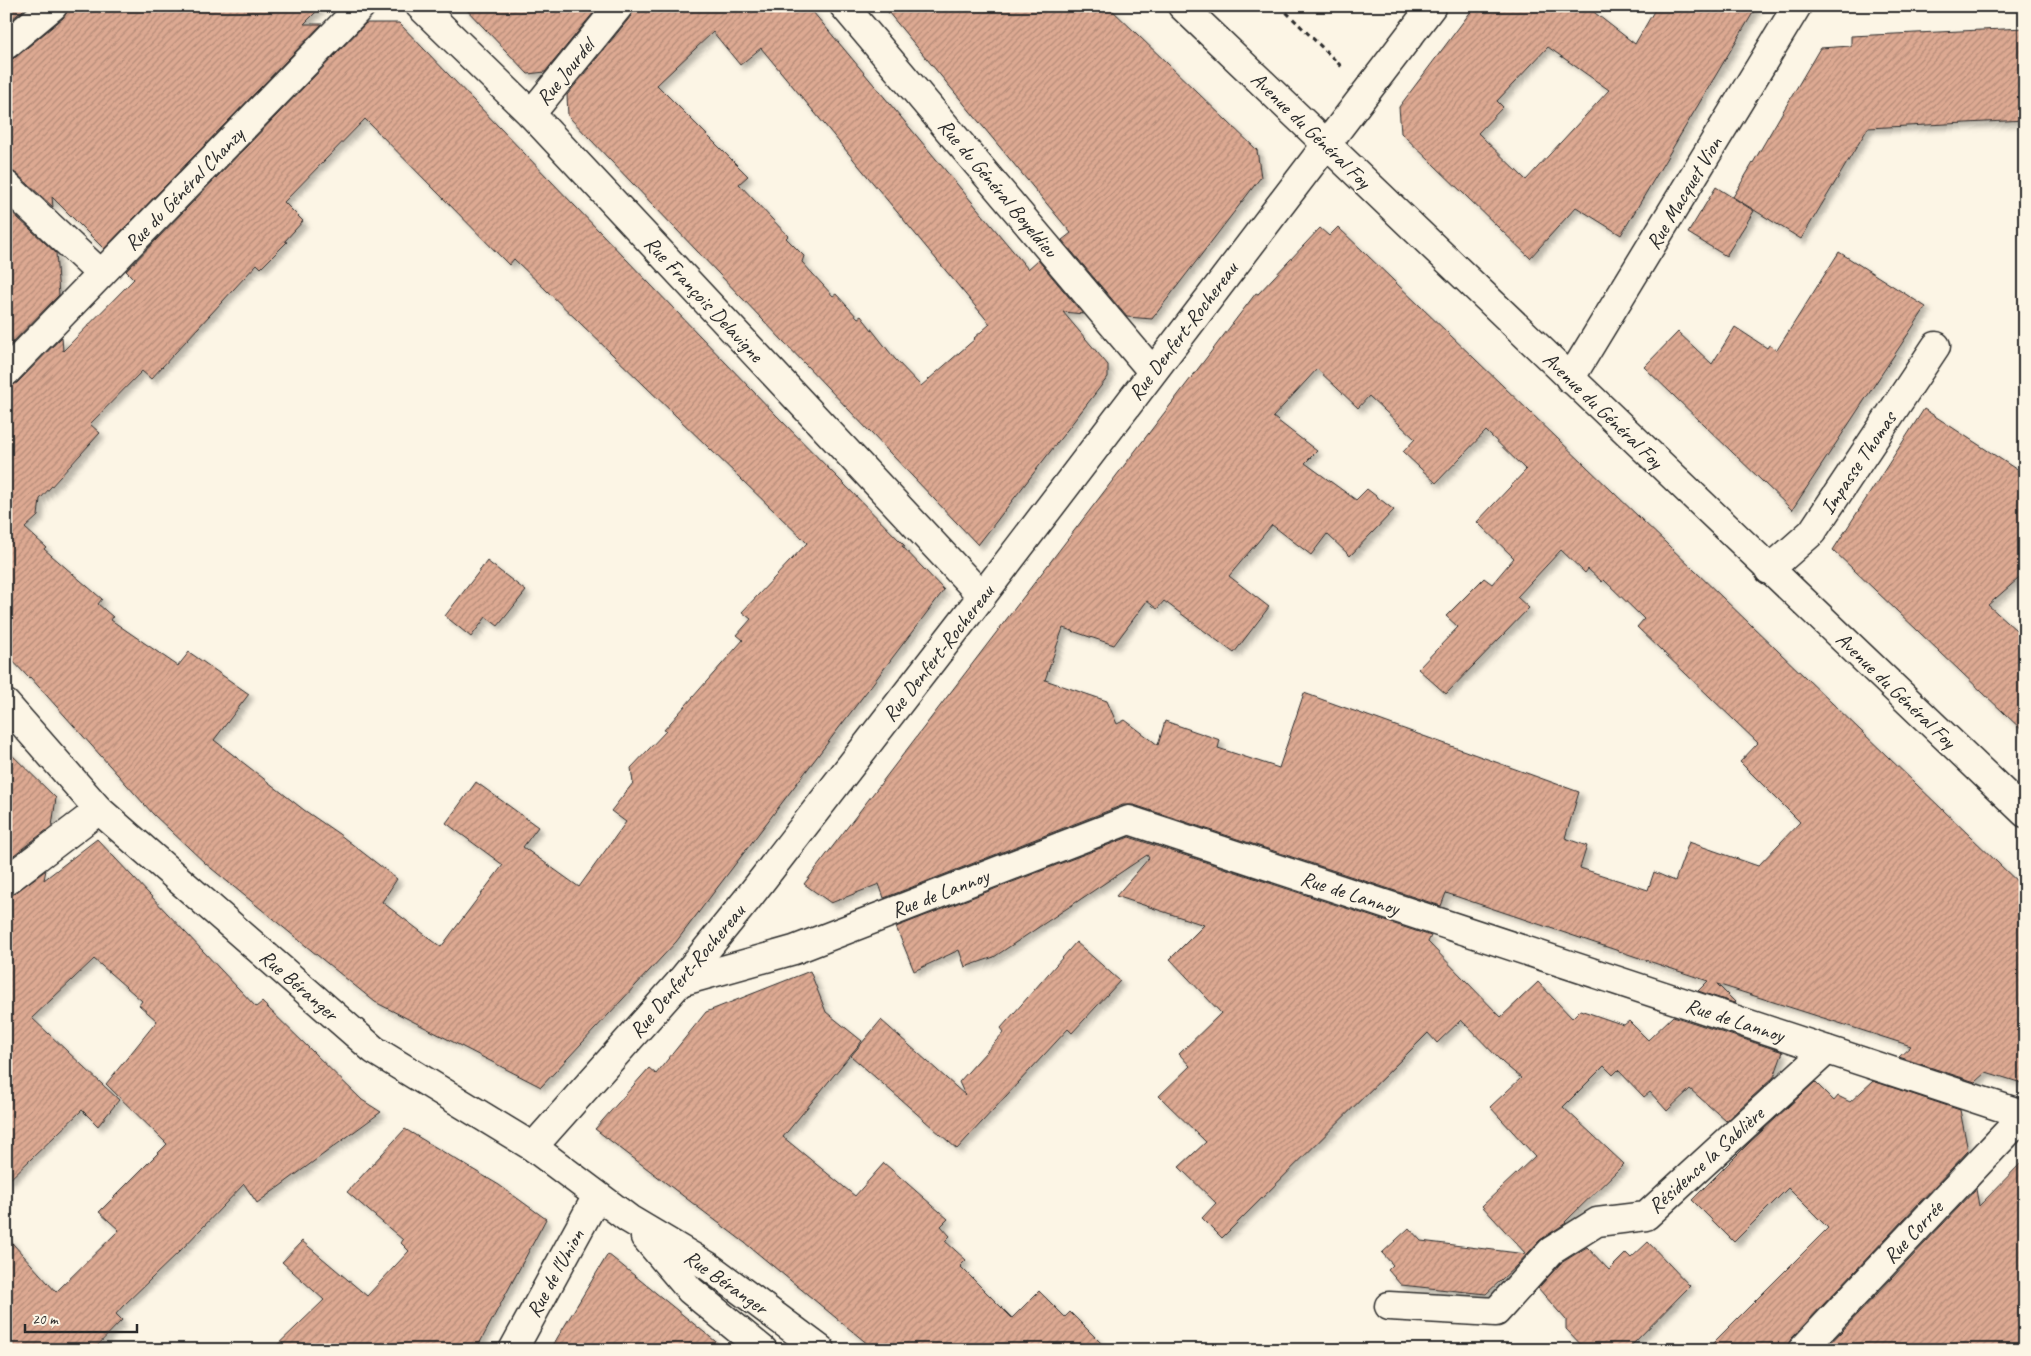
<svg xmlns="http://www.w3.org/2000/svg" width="2031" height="1356" viewBox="0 0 2031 1356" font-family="Caveat,sans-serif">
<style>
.building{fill:url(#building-hatch);stroke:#2b2b2b;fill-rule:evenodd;filter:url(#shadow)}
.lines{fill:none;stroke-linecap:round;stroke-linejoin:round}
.minor-casing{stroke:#2b2b2b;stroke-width:31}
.major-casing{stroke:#2b2b2b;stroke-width:31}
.path{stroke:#2b2b2b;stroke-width:3;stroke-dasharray:5 4;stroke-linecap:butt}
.minor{stroke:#fcf5e5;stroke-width:28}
.major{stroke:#fcf5e5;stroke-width:28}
.labels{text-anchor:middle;stroke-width:4;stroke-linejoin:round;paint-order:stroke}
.street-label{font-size:21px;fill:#2b2b2b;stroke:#fcf5e5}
</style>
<defs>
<pattern id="building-hatch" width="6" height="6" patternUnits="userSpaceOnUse" patternTransform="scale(1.25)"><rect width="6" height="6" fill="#dda992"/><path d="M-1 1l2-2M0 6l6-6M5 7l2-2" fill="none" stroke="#b38a77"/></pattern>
<filter id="shadow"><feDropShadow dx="4.5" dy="4.5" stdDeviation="2.5" flood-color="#0004"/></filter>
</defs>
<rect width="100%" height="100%" fill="#fcf5e5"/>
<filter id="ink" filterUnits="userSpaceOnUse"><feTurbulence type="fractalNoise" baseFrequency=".02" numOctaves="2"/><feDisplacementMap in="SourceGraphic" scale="10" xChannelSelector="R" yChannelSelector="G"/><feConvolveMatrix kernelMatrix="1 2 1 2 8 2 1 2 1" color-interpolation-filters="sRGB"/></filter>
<g filter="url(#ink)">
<g class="building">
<path d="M6 6H28L6 24Z"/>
<path d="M68 6H322L304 24H322L104 249 52 197 53 207 17 174 6 170V123L15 112 6 104V60L16 57 63 18 67 12Z"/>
<path d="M463 6H599L545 72 528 74Z"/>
<path d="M634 6H808L1028 269 1038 260 1083 314 1063 312 1108 365V377L978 545 568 116 567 95 631 16ZM713 32 740 65 761 48 990 324 974 338 975 339 921 386 895 359 861 316 858 318 836 294 833 296 802 262 804 256 786 238 788 236 739 184 748 176 657 85Z"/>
<path d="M883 6H1108L1257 150 1261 177 1152 319 1127 317 1062 240 1071 233Z"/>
<path d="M1475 6H1586L1635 44 1657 6H1757L1621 235 1576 207 1530 258 1401 133 1399 107ZM1548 47 1609 90 1526 180 1478 133 1503 107 1497 101Z"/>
<path d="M366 23H399L776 415 905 546H902L944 590 676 942 541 1087 375 1002 317 955 206 864 153 814 30 677 29 678 6 654V387L17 383 62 337 63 351 134 279 126 271ZM365 119 509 265 514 259 807 543 742 612 751 619 737 635 743 640 664 730 666 731 631 768 633 783 611 811 626 822 579 887 523 847 538 827 476 782 446 823 503 865 441 947 382 902 397 879 339 834 304 810 214 740 249 694 189 652 178 666 111 620 113 617 98 604 102 599 44 549 46 547 25 528 38 516 40 499 100 433 90 424 142 371 151 379 257 264 261 268 287 242 285 241 303 221 284 202Z"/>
<path d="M2025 28V120L1868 128 1801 239 1733 197 1820 48 1851 46V36Z"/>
<path d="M1716 187 1754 211 1726 256 1688 233Z"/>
<path d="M6 207 56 253 59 295 6 349Z"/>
<path d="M1338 227 2025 889V1084L1986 1072 1975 1082 1899 1057 1911 1046 1717 984 1737 1004 1698 991 1708 981 1446 893 1441 906 1134 805H1123L884 898 879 884 831 903 804 884 1256 293 1258 294 1320 228 1329 236ZM1317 369 1358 408 1369 396 1415 439 1403 452 1436 483 1486 431 1526 470 1477 522 1514 558 1492 584 1484 578 1446 616 1458 627 1418 669 1446 694 1529 608 1517 597 1561 550 1585 573 1588 569 1602 582 1604 580 1644 619 1637 627 1758 743 1740 762 1800 822 1758 866 1689 842 1675 881 1654 872 1648 890 1580 868 1587 846 1565 838 1579 792 1304 693 1279 768 1218 748 1220 740 1165 721 1158 745 1125 720 1117 724 1107 701 1045 680 1063 628 1114 645 1147 601 1157 609 1164 601 1234 653 1269 607 1229 576 1272 525 1311 555 1327 534 1350 556 1394 510 1367 489 1356 500 1305 463 1317 451 1273 417Z"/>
<path d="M1839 252 1926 307 1792 510 1644 367 1678 332 1712 364 1735 327 1767 348 1769 345 1777 350Z"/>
<path d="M1924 409 2025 475V573L1988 605 2025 638V733L1833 550Z"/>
<path d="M487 561 526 591 498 626 486 617 471 637 445 616Z"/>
<path d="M6 749 56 798 52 826 6 861Z"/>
<path d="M1129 837 1431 936 1428 942 1501 1017 1538 982 1572 1018 1580 1010 1624 1025 1629 1021 1648 1040 1673 1016 1783 1052 1774 1077 1726 1121 1690 1089 1667 1111 1650 1092 1644 1097 1618 1070 1613 1075 1604 1066 1563 1107 1624 1164 1565 1222 1566 1223 1540 1240 1517 1265 1486 1294 1401 1285 1388 1270 1393 1265 1382 1253 1409 1228 1421 1241 1526 1254 1482 1206 1535 1156 1490 1107 1521 1078 1503 1063 1461 1020 1437 1043 1428 1033 1222 1238 1202 1218 1216 1203 1179 1167 1206 1142 1159 1096 1190 1066 1179 1054 1221 1013 1170 959 1204 925 1116 896 1149 858 1147 855 994 957 965 967 959 950 914 971 896 927Z"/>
<path d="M97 839 256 1007 262 1002 362 1100 381 1112 257 1203 244 1184 180 1251 123 1306 116 1314 122 1320 93 1350H6V1236L56 1292 119 1230 99 1212 167 1144 106 1084 157 1021 139 1005 142 1001 94 959 32 1018 119 1100 98 1126 82 1110 6 1183V896L15 893 46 870 44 880Z"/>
<path d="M1076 942 1120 981 1072 1033 1068 1029 957 1149 851 1056 881 1020 965 1095 959 1082 1004 1032 1001 1028Z"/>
<path d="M810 971 826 1012 862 1041 783 1137 855 1196 884 1163 948 1219 941 1226 950 1236 945 1241 966 1260 960 1266 1012 1318 1039 1291 1065 1317 1070 1312 1108 1350H875L745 1243 595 1129 649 1068 656 1074 706 1012Z"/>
<path d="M1873 1081 1960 1110 1968 1151 1791 1339 1787 1350H1706L1828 1228 1788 1188 1734 1242 1692 1200 1749 1143 1815 1082 1834 1101 1838 1096 1850 1102Z"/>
<path d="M405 1129 499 1185 546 1219 476 1350H272L324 1300 282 1262 302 1241 367 1296 409 1251 401 1243 403 1240 347 1192Z"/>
<path d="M2025 1159V1350H1824L1976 1189 1979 1206Z"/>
<path d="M1648 1242 1690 1286 1627 1350H1586L1566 1329V1320L1538 1288 1561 1263 1587 1247 1609 1270 1626 1253 1631 1258Z"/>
<path d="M608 1254 640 1280 726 1350H550Z"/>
</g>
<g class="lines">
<g class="minor-casing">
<g id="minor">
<path d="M420 6 531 114 982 596"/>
<path d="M844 6 1152 371"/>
<path d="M6 45 53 6"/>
<path d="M531 114 619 6"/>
<path d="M6 185 101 274"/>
<path d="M6 372 361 6"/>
<path d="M1570 379 1797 6"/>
<path d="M1769 570 1812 532 1936 346"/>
<path d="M6 704 99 810 374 1050 533 1147 629 1219 708 1266 821 1350"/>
<path d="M6 881 99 810"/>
<path d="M680 982 794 950 1129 820 2025 1115"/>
<path d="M533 1147 680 982 749 897 982 596 1432 6"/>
<path d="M645 1237 690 1290 763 1350"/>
<path d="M1389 1306 1496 1312 1551 1251 1597 1222 1646 1216 1827 1050"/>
<path d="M513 1350 597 1196"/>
<path d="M1802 1350 2024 1115"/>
</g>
</g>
<g class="major-casing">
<path id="major" d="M1182 6 2025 813"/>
</g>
<path class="path" d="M1280 6 1343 68"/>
<use href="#minor" class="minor"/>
<use href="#major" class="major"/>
</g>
</g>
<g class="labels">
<g class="street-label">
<text transform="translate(565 72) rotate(-51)" y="7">Rue Jourdel</text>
<text transform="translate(1311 130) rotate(44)" y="7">Avenue du Général Foy</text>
<text transform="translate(998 188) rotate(50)" y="7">Rue du Général Boyeldieu</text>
<text transform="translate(184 189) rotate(-46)" y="7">Rue du Général Chanzy</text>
<text transform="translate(1684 193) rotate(-59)" y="7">Rue Macquet Vion</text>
<text transform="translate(704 299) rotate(47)" y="7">Rue François Delavigne</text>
<text transform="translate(1183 331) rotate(-53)" y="7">Rue Denfert-Rochereau</text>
<text transform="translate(1603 410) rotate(44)" y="7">Avenue du Général Foy</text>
<text transform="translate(1858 463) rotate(-56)" y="7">Impasse Thomas</text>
<text transform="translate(938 653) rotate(-52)" y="7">Rue Denfert-Rochereau</text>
<text transform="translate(1896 690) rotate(44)" y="7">Avenue du Général Foy</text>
<text transform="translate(940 893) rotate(-21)" y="7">Rue de Lannoy</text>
<text transform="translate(1350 893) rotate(18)" y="7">Rue de Lannoy</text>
<text transform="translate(687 971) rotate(-50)" y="7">Rue Denfert-Rochereau</text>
<text transform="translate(299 985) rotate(41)" y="7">Rue Béranger</text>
<text transform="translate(1735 1020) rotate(18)" y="7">Rue de Lannoy</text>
<text transform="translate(1706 1160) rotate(-42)" y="7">Résidence la Sablière</text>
<text transform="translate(1913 1232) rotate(-47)" y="7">Rue Corrée</text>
<text transform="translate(555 1273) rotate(-61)" y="7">Rue de l'Union</text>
<text transform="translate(726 1282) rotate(35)" y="7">Rue Béranger</text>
</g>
</g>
<rect width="2031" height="1356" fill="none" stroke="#fcf5e5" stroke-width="25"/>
<rect x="12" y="12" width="2006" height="1331" fill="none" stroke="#2b2b2b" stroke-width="2" filter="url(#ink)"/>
<path d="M25 1324v8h112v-8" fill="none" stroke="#2b2b2b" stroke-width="2.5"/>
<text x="32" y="1324" font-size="15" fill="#2b2b2b" stroke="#fcf5e5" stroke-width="4" paint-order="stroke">20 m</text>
</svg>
